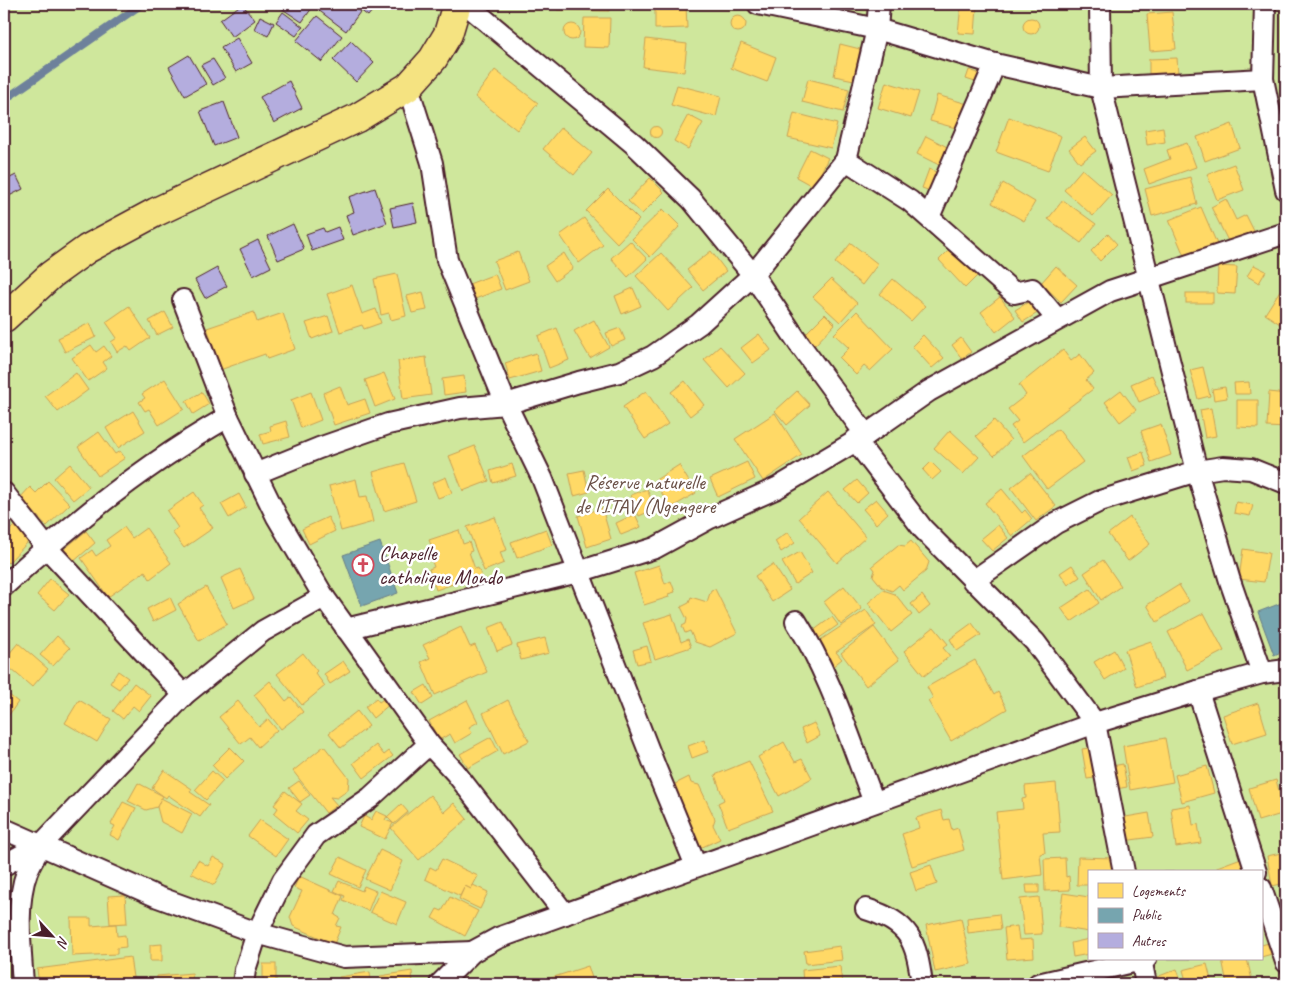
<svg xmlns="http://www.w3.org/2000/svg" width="1290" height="988" viewBox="0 0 1290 988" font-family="Caveat,sans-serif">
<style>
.green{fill:#cfe79c;stroke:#8c8364;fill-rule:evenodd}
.homes{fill:#ffd966;stroke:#c9a154}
.public{fill:#76a5af;stroke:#697d87}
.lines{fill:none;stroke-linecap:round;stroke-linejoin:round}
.stream{stroke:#6e819b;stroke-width:8}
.building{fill:#b4adde;stroke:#4a1f2b}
.minor-casing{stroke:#4a1f2b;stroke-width:24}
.trunk-casing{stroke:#4a1f2b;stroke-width:31}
.minor{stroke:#fff;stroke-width:20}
.trunk{stroke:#f5e381;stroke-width:28}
.labels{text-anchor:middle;stroke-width:5;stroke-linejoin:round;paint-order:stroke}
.park-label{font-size:21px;fill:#6b5147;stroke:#fff}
.poi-label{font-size:21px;fill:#4a1f2b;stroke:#fff;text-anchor:start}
</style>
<rect width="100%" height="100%" fill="#fff"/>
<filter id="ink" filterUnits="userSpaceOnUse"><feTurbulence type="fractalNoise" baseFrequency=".02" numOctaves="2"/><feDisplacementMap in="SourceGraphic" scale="10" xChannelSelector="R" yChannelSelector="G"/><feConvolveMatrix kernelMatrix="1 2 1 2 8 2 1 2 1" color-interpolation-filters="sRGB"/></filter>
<g filter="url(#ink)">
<path class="green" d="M4 4H1286V984H4ZM1089 872H1261V959H1089Z"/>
<g class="homes">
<path d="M557 4H610L609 11 557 10Z"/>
<path d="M655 4H686L687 28 655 29Z"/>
<path d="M837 4H867L866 10 837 7Z"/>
<path d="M1029 4H1067V7Z"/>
<path d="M1223 4H1237V8L1223 9Z"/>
<path d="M961 5 977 7 975 34 958 33Z"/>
<path d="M1172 12 1176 49 1150 51 1147 14Z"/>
<circle cx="738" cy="24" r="8"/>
<circle cx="1031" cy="26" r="8"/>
<path d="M584 18H610L609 48 583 47Z"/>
<circle cx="572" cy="32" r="8"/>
<rect x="1284" y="34" width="2" height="24"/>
<path d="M646 39 687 44 684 72 643 67Z"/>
<path d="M741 43 776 57 767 82 731 68Z"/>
<path d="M840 44 860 49 854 80 834 76Z"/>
<path d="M1177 58 1178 73 1149 74V59Z"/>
<path d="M495 70 538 103 517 130 475 97Z"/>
<path d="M969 70 984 75 981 84 966 79Z"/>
<path d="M808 79 849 89 843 112 802 102Z"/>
<path d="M886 82 919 92 911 118 878 108Z"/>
<path d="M677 85 721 96 716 117 671 105Z"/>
<path d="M937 95 971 105 963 130 930 121Z"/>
<path d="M1286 111V158L1276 114Z"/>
<path d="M794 113 837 124 831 148 788 138Z"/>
<path d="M688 115 703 123 688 149 674 141Z"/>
<path d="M1009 117 1061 136 1048 171 996 152Z"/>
<path d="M1232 124 1240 148 1205 161 1197 137Z"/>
<circle cx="656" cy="132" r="5.5"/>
<path d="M561 127 592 153 574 175 543 149Z"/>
<path d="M1163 127 1165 142 1147 145 1145 130Z"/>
<path d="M926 136 953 150 945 168 917 154Z"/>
<path d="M1085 137 1096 151 1080 163 1069 149Z"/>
<path d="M1187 143 1196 167 1149 184 1144 169 1170 159 1167 150Z"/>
<path d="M810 149 828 158 814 187 796 177Z"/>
<path d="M1234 164 1244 190 1217 200 1207 174Z"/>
<path d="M929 169 941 174 933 192 922 188Z"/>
<path d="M1082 169 1112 195 1093 216 1064 190Z"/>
<path d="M1190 177 1197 204 1152 216 1145 189Z"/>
<path d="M650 178 664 192 642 214 628 201Z"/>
<path d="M1003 183 1035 202 1024 221 992 203Z"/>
<path d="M608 189 639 220 617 243 586 211Z"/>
<path d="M1226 199 1236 220 1246 215 1254 231 1229 243 1211 207Z"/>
<path d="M1063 200 1096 224 1081 243 1048 219Z"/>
<path d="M1201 207 1217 244 1185 258 1169 220Z"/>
<path d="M663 209 680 226 650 257 632 239Z"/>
<path d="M584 218 603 245 579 263 560 235Z"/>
<path d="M1108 234 1117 244 1100 261 1091 251Z"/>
<path d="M630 241 647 259 628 277 611 258Z"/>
<path d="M851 243 878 264 862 285 835 263Z"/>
<path d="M955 244 981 272 965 288 939 260Z"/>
<path d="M711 251 726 271 703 290 687 270Z"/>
<path d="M518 252 529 281 505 290 494 261Z"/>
<path d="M564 253 573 268 555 281 545 266Z"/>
<path d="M661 253 693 288 668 311 636 276Z"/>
<path d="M1254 265 1266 271 1259 283 1247 276Z"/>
<path d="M1056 266 1077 285 1061 302 1041 283Z"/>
<path d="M1218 266 1237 267 1235 294 1217 293Z"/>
<path d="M397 274 406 316 391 320 389 313 381 315 374 279Z"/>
<path d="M495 274 501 289 475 299 469 284Z"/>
<path d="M831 279 857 303 840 322 813 297Z"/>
<path d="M893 279 925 306 911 321 880 294Z"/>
<path d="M1286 281V321L1283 326 1265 314Z"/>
<path d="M352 285 362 314 376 309 381 323 364 329 362 325 340 332 327 294Z"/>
<path d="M633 288 641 306 622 314 615 296Z"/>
<path d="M423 292 427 310 412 313 407 296Z"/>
<rect x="1186" y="293" width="27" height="10"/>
<path d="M1000 297 1015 317 996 332 981 312Z"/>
<path d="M1032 300 1039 312 1023 322 1015 310Z"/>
<path d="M129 306 150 338 131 351 127 346 117 352 111 342 117 338 106 322Z"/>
<path d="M857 311 893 349 870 371 864 366 856 375 839 358 849 348 834 334Z"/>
<path d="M165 312 173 327 157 335 149 321Z"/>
<path d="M254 312 257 322 283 313 295 349 267 359 265 354 217 371 205 338 210 336 207 328Z"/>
<path d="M825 314 835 324 813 347 802 337Z"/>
<path d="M328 316 333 331 312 339 306 323Z"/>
<path d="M594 320 609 347 590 358 574 331Z"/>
<path d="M90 323 96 337 65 352 58 338Z"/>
<path d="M557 328 569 360 549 368 538 336Z"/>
<path d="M620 328 625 340 611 346 606 333Z"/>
<path d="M759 334 771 350 753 363 741 348Z"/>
<path d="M923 335 944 358 932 368 912 346Z"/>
<path d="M961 338 971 352 962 359 952 345Z"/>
<path d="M91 345 96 352 104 346 111 356 103 362 107 368 88 381 72 358Z"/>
<path d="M720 346 745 373 729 388 704 360Z"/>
<path d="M1063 350 1071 361 1080 354 1094 373 1086 380 1093 389 1023 442 1011 426 1018 421 1008 409 1026 395 1019 385Z"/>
<path d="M536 353 541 371 510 380 505 363Z"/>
<path d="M426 357 431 395 403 399 398 361Z"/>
<path d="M1203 367 1210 396 1198 399 1190 370Z"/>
<path d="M76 373 88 390 58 412 45 396Z"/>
<path d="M384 373 395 399 375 407 365 380Z"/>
<path d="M1152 375 1160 393 1139 402 1131 384Z"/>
<path d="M464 376 466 392 444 395 442 379Z"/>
<path d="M165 379 184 409 159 425 149 409 145 411 139 402 145 398 142 394Z"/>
<path d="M685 381 704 405 690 416 671 392Z"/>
<path d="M1249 382 1250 394H1235L1234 383Z"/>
<path d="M340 386 347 405 365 399 370 413 334 425 323 393Z"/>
<path d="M1225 387 1227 398 1214 400 1212 389Z"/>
<path d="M1121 390 1136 410 1120 422 1105 402Z"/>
<path d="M646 391 668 424 645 439 623 407Z"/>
<path d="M797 391 810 405 787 425 775 411Z"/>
<path d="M202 392 209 404 193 414 186 401Z"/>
<path d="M311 392 321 420 301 428 291 400Z"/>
<path d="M1269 392 1286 394V428L1267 427Z"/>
<path d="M1237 400H1258V428L1237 427Z"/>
<path d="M1211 408 1216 436 1205 438 1200 410Z"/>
<path d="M133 411 145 431 118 448 106 428Z"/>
<path d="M775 413 802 455 763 481 735 439Z"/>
<path d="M994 420 1011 440 994 456 976 436Z"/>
<path d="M286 421 290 437 263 444 260 434 271 431 270 426Z"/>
<path d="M1161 424 1171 455 1151 462 1141 431Z"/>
<path d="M1058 429 1083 462 1047 489 1023 456Z"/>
<path d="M950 430 979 457 963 474 934 448Z"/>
<path d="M99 432 115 454 120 451 125 458 98 476 78 447Z"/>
<path d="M475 446 489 481 463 491 449 456Z"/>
<path d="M1143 452 1147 466 1133 471 1128 457Z"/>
<path d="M747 462 755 479 718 497 710 479Z"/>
<path d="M931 462 941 472 932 480 923 470Z"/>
<path d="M404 463 416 501 384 511 373 472Z"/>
<path d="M70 464 89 487 73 500 54 478Z"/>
<path d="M512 464 516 476 493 483 490 471Z"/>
<path d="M679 465 696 493 671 508 654 481Z"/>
<path d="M584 470 589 492 574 496 569 473Z"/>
<path d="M1030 473 1056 506 1036 521 1011 488Z"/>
<path d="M446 477 452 493 438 498 432 483Z"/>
<path d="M356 479 360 497 367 496 373 522 341 531 329 486Z"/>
<path d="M857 480 868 493 857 503 845 490Z"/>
<path d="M48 481 70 504 47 526 20 498 30 487 36 493Z"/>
<path d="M647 489 655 509 639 516 631 495Z"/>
<path d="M1002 489 1022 513 1025 510 1032 519 1012 536 985 503Z"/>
<path d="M194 492 203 505 199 508 213 528 184 548 172 532 178 528 167 511Z"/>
<path d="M828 492 866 537 837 563 799 518Z"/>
<path d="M239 494 246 507 229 518 221 504Z"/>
<path d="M876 499 888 513 876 524 863 509Z"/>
<path d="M1236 502 1253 505 1250 516 1234 513Z"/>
<path d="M602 508 611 539 587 547 578 516Z"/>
<path d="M635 514 641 527 621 535 616 523Z"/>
<path d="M328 517 335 531 309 544 302 529Z"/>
<path d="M495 517 507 550 500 552 504 563 484 571 467 527Z"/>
<path d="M1130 517 1150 544 1128 561 1108 534Z"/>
<path d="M15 525 30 540 8 563 4 559V536Z"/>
<path d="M998 525 1008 538 992 551 981 539Z"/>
<path d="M124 527 132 538 146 528 171 563 150 579 145 571 108 597 81 558 92 550 96 556 110 546 106 540Z"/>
<path d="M1286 527V543L1280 540Z"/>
<path d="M546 529 552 545 517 558 511 542Z"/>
<path d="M459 530 463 544 469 542 472 551 469 552 475 569 478 568 482 578 471 582 470 578 436 590 429 569 434 567 430 556 435 555 429 540Z"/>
<path d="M86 531 95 543 72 563 62 551Z"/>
<path d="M788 532 795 543 781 552 775 541Z"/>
<path d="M911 541 929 562 926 571 903 590 899 585 892 591 882 587 873 576 875 570 872 566 898 545 905 546Z"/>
<path d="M1243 549 1269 553 1264 582 1239 579Z"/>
<path d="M800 552 812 573 795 584 782 562Z"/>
<path d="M1103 560 1121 586 1101 600 1084 573Z"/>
<path d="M773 564 790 590 772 602 755 576Z"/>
<path d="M659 565 665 584 671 581 675 592 668 594 669 597 644 605 634 573Z"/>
<path d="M1072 565 1080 577 1068 585 1060 573Z"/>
<path d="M240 569 254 599 234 608 221 578Z"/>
<path d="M50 579 69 594 55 610 37 595Z"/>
<path d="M1179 585 1189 601 1157 622 1147 605Z"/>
<path d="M844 586 862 609 841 625 824 602Z"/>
<path d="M206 587 227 624 199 641 178 604Z"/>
<path d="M715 589 737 633 710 647 695 642 690 631 685 633 682 626 686 624 687 619 681 607 689 603 691 597 707 602 711 590Z"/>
<path d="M1090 589 1099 603 1071 622 1061 608Z"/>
<path d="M883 590 895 594 912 615 891 632 868 603Z"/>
<path d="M922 595 930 606 919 615 911 604Z"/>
<path d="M170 597 176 610 153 622 147 609Z"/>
<path d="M866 610 876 625 836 652 842 659 832 667 816 643Z"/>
<path d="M1204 613 1224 651 1187 670 1168 632Z"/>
<path d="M672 614 681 642 688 639 691 647 655 659 643 623Z"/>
<path d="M832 617 838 625 818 639 813 631Z"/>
<path d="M503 622 512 645 497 651 488 628Z"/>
<path d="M972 623 981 635 957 651 950 639Z"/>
<path d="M461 627 470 647 475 645 487 672 435 695 421 662 430 658 423 645Z"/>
<path d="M874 627 899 660 866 686 841 653Z"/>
<path d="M934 627 948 644 943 648 950 656 924 676 904 651Z"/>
<path d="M57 636 70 648 53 666 40 655Z"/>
<path d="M545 638 549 653 521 660 517 645Z"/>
<path d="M1151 641 1163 678 1137 687 1125 650Z"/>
<path d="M18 643 48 669 32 687 4 663V660Z"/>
<path d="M647 646 651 661 637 664 633 650Z"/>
<path d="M1114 650 1124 668 1105 680 1094 662Z"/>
<path d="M303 653 317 671 315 673 325 686 302 705 277 674Z"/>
<path d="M975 660 994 695 998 692 1007 709 951 741 928 701 933 698 927 687Z"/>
<path d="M343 661 350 671 330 684 324 674Z"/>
<path d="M118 671 128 678 119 689 110 683Z"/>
<path d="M270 681 286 701 291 697 303 712 281 729 254 695Z"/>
<path d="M134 683 151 696 139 711 133 706 123 719 113 711Z"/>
<path d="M426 685 433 698 422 705 414 692Z"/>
<path d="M4 691 18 702 4 722Z"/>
<path d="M376 698 379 702 385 698 390 704 373 718 365 707Z"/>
<path d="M79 700 111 719 97 742 65 723Z"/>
<path d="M467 700 478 722 469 727 472 733 455 743 450 734 439 740 429 721Z"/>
<path d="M508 700 529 741 503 754 483 713Z"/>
<path d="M238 701 259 727 268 719 277 730 258 747 250 737 241 744 219 717Z"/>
<path d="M1258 703 1267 733 1232 744 1223 715Z"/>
<path d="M357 711 369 726 341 748 329 733Z"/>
<path d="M814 723 820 736 807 743 801 729Z"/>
<path d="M491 737 498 751 468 768 460 754Z"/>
<path d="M1165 738 1173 782 1130 790 1123 746Z"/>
<path d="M704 740 708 752 692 758 688 746Z"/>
<path d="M784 742 795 762 802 759 812 778 779 796 758 757Z"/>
<path d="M376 745 384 755 389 751 393 756 364 778 353 763Z"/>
<path d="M324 746 349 778 348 790 337 798 330 797 337 805 326 813 293 771Z"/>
<path d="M230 747 244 761 225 779 212 765Z"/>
<path d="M1096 747 1101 777 1087 779 1082 749Z"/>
<path d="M749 761 773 811 728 828 718 803 724 800 715 775Z"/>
<path d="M1123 764 1127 787 1116 789 1112 766Z"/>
<path d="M1207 766 1214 793 1182 802 1175 775Z"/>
<path d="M164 770 192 789 190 792 209 805 200 817 168 795 166 798 152 788Z"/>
<path d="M212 771 223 781 206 800 195 790Z"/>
<path d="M689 777 691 783 699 785 715 819 713 825 720 839 698 849 669 787Z"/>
<path d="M1276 780 1285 813 1258 821 1249 788Z"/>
<path d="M299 781 310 795 300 802 289 788Z"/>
<path d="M138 783 163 796 157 807 146 810 128 801Z"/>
<path d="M1056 783 1060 832 1043 833 1045 853 1040 854 1042 875 1003 880 996 812 1023 809 1022 799 1026 798 1025 786Z"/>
<path d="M285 791 302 804 296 811 308 820 297 833 274 814 278 808 274 805Z"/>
<path d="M430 795 444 812 454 803 467 819 419 860 391 828Z"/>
<path d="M161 798 192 814 182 833 161 822 157 807Z"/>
<path d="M123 802 136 808 119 840 110 835 115 826 111 824Z"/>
<path d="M401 804 408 812 394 824 387 817Z"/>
<path d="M1190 805 1193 825 1198 824 1201 843 1176 847 1171 808Z"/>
<path d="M941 810 944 820 949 819 952 830 958 828 964 850 912 866 902 834 919 828 916 818Z"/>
<path d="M376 811 387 816 385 820 393 823 385 839 359 827 364 816 371 820Z"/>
<path d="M1149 813 1153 837 1123 841 1120 818Z"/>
<path d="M260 820 288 839 276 856 248 836Z"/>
<path d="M380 850 403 861 390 890 365 879Z"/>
<path d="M1286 852V883L1272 886 1267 856Z"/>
<path d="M213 857 226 864 214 885 191 873 198 860 208 866Z"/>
<path d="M340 857 366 870 358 887 331 874Z"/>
<path d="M1078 857 1113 858 1112 872H1089V885H1077Z"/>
<path d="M1065 858 1066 877 1069 876 1070 890 1045 891 1044 859Z"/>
<path d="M1241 858 1246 870 1219 872 1217 867Z"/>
<path d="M442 859 478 876 471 889 465 886 460 896 425 879 430 867 436 870Z"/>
<path d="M931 865 937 884 916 891 910 872Z"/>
<path d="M299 876 343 896 335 915 340 918 336 926 341 927 334 944 293 926 290 917 302 891 294 888Z"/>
<path d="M339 881 362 891 364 886 376 891 368 911 343 900 345 896 334 891Z"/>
<path d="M473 885 488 892 480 909 459 899 465 886 471 889Z"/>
<path d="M1026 885H1039V893H1027Z"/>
<path d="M380 891 406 902 397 924 370 912Z"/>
<path d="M1063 893 1089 897V932L1058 927Z"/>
<path d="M125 895 127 923 110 924 108 896Z"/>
<path d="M450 897 478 911 465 936 432 918 437 909 442 911Z"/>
<path d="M1039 897 1042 934 1024 935 1020 899Z"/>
<path d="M999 914 1001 929 968 933 967 918Z"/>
<path d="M71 918H91V926L116 924 117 936 125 935 126 947 117 948V954L72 956Z"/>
<path d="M961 918 971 964 935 972 926 925Z"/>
<path d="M1017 926 1019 940 1033 939 1034 957 1007 959 1004 928Z"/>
<path d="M1089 939V954L1073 957 1071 943Z"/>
<path d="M1269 943 1272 954 1261 957V945Z"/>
<path d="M162 944V961H150V945Z"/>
<path d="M840 946 842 960 806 964 804 951Z"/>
<path d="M130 957 134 984H39L37 969Z"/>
<path d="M1222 959H1247L1253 984H1227Z"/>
<rect x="263" y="964" width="13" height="18"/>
<path d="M1207 964 1212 984H1187L1183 970Z"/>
<path d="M588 966 594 984H532Z"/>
<path d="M840 966 842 984H803L802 970Z"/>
<path d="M1177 969 1181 980 1168 984H1160L1157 977Z"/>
<path d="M412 971 413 984H381L380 976Z"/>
<path d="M370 972 371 982H376V984H340L339 977Z"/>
<path d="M192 973 193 984H157V976Z"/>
<rect x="878" y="981" width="15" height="3"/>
</g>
<g class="public">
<path d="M380 542 398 593 362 606 343 555Z"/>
<path d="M1284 602 1286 608V650L1274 655 1258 612Z"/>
</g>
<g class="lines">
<path class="stream" d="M4 100 142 4"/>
</g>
<g class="building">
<path d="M242 4 255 20 232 37 220 20Z"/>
<path d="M275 4H313L314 5 302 22Z"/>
<path d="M320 4H350L360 12 346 31 317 9Z"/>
<path d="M357 4H376L377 5 368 16 355 6Z"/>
<path d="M283 12 303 27 296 36 276 22Z"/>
<path d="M260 16 274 23 268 36 254 29Z"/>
<path d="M317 16 342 36 322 62 296 41Z"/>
<path d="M237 38 252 63 236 72 221 48Z"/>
<path d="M351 41 374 63 356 82 333 60Z"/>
<path d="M189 55 206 84 185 96 169 67Z"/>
<path d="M213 59 225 78 213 85 201 65Z"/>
<path d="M289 81 302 108 274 123 260 97Z"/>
<path d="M224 102 237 137 214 146 200 111Z"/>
<path d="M16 175 23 189 5 198 4 181Z"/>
<path d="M375 188 387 223 353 235 346 215 354 212 349 197Z"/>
<path d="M413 203 417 222 394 227 390 208Z"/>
<path d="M293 224 304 249 278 260 268 236Z"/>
<path d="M338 227 343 240 312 251 306 234 323 228 325 232Z"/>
<path d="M258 240 271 267 253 276 240 249Z"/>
<path d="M217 268 227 286 205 298 195 280Z"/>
</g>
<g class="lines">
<g class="minor-casing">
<g id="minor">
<path d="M466 4 634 144 691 199 753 275 800 345 866 435"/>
<path d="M758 4 877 29 995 64 1101 88 1263 79"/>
<path d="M1100 4 1101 88 1197 471 1230 581 1262 673"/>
<path d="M1265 4 1263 79 1286 190"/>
<path d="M408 87 432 163 447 260 506 404 542 478 656 769 696 866"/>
<path d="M846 160 910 201 1014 293 1032 289 1057 319"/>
<path d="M929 217 995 64"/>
<path d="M183 300 228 417 277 517 324 597 429 744 455 772 565 914"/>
<path d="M855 440 923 529 1035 642 1095 723 1124 872"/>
<path d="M255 474 319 448 388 424 460 408 506 404 579 382 619 372 653 356 699 324 753 275 846 160 877 29 879 4"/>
<path d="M4 493 46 547 184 695"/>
<path d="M973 581 1056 523 1100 501 1197 471 1223 467 1251 469 1286 483"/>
<path d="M4 586C72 523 147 463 228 417"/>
<path d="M796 621C831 676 850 741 874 802"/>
<path d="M346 629 578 572 655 548 710 518 777 488 866 435 929 391 1110 291 1286 233"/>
<path d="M1198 691 1256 872"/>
<path d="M4 829 158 897 257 933 344 957 472 952"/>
<path d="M4 865 42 844"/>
<path d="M1261 888 1286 962"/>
<path d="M866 909C910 923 916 940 922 984"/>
<path d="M1141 959 1146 984"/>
<path d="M23 984C21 951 15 903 27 872 31 862 37 853 42 844L184 695 263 631 324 597"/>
<path d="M243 984 245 970 257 933 283 880 316 835 370 798 429 744"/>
<path d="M440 984 472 952 498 938 1095 723 1198 691 1262 673 1286 670"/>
<path d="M1038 984 1146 959"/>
</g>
</g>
<g class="trunk-casing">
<path id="trunk" d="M4 318 51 275 87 249 156 212 357 118 408 87 433 59 448 34 457 4"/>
</g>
<use href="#minor" class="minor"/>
<use href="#trunk" class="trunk"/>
</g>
</g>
<defs>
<g id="church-ring" transform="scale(1.125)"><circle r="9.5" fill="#fff" stroke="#d1495b" stroke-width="1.5"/><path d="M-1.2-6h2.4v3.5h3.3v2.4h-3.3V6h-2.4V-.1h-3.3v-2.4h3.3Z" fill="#d1495b"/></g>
</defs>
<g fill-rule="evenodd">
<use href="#church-ring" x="363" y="565"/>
</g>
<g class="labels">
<g class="park-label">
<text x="645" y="489">Réserve naturelle<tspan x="645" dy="24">de l'ITAV (Ngengere</tspan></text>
</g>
<g class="poi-label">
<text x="379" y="560">Chapelle<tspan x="379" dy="24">catholique Mondo</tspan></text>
</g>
</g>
<rect width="1290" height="988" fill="none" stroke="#fff" stroke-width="20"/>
<rect x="10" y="10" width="1270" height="968" fill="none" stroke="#4a1f2b" stroke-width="2" filter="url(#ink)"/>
<rect x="1088" y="870" width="175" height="90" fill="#ffffff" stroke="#b7a5aa"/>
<rect x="1098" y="883" width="25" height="15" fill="#ffd966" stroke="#b7a5aa"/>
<text x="1132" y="896" font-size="15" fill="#4a1f2b">Logements</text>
<rect x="1098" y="908" width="25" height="15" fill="#76a5af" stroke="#b7a5aa"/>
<text x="1132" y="920" font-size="15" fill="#4a1f2b">Public</text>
<rect x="1098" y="933" width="25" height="15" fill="#b4adde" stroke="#b7a5aa"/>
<text x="1132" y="946" font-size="15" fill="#4a1f2b">Autres</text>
<g transform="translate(52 936) rotate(116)" stroke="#ffffff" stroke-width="4" paint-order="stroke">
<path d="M0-4L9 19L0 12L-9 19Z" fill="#4a1f2b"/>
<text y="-8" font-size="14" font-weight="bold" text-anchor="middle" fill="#4a1f2b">N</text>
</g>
</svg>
